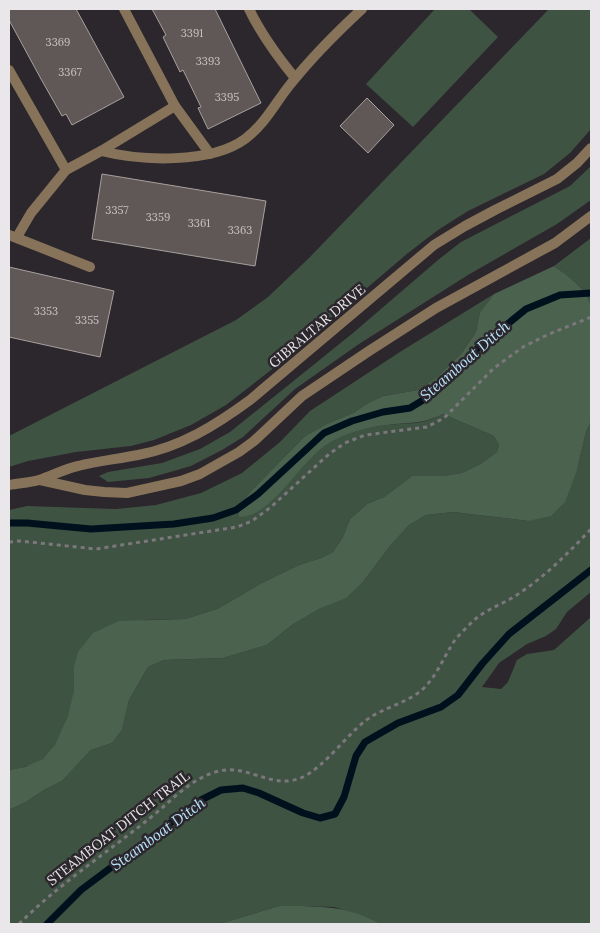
<svg xmlns="http://www.w3.org/2000/svg" width="600" height="933" viewBox="0 0 600 933" font-family="Lora,serif">
<style>
.green{fill:#3f5343}
.forest{fill:#4b624f}
.lines{fill:none;stroke-linecap:round;stroke-linejoin:round}
.stream{stroke:#00111d;stroke-width:7}
.building{fill:#5f5856;stroke:#a7a09e}
.path{stroke:#7b777c;stroke-width:3;stroke-dasharray:4 4;stroke-linecap:butt}
.service{stroke:#867359;stroke-width:10}
.minor{stroke:#867359;stroke-width:10}
.labels{text-anchor:middle;stroke-width:5;stroke-linejoin:round;paint-order:stroke}
.number-label{font-size:11px;fill:#c7c3c5}
.street-label{font-size:14px;fill:#eae7ea;stroke:#2b272c}
.water-label{font-size:15px;font-style:italic;fill:#bae5fe;stroke:#2b272c}
</style>
<rect width="100%" height="100%" fill="#2b272c"/>
<g class="green">
<path d="M435 9H469L498 37 413 127 366 84Z"/>
<path d="M549 9H591V129L570 153 544 174 468 211 438 230 408 253 271 370 226 405 191 425 154 440 131 446 76 452 28 461 9 467V436L236 320 268 297 309 258Z"/>
<path d="M591 166V200L557 224 468 275 359 344 295 389 243 437 222 450 191 466 149 478 108 482 99 476 108 472 162 463 200 449 230 432 353 333 438 260 461 242 570 186Z"/>
<path d="M591 238V305C585 287 568 276 554 266Z"/>
<path d="M494 294 480 312 476 332 461 354 436 378 418 390 383 396 368 403 353 413 327 424 305 436 251 491 239 507V516C268 519 302 461 325 445 342 434 367 427 387 425 410 422 421 426 443 414L494 436 499 445 497 452 482 463 462 473 444 476H412L384 497 367 504 350 519 343 537 333 552 321 558 299 565 262 583 217 609 185 619 144 620 74 667C74 675 75 683 74 690 72 710 59 749 42 760 32 766 20 768 9 770V510L27 506 116 509 156 505 201 493 242 473 280 442 310 411 403 350Z"/>
<path d="M591 421V592L567 612 556 629 546 636 527 644 499 663 482 687 501 689 508 682 517 660 527 654 554 650 591 617V924H381L369 918 334 907 308 906H279L219 924H9V810L26 802 44 790 62 781 91 750 112 743 122 730 129 700 148 667 164 660 223 658 267 645 292 625 319 609 346 597 363 582 390 546 409 525 426 515 453 512 528 521 577 470 586 432Z"/>
</g>
<g class="forest">
<path d="M554 266C568 276 585 287 591 305V421L586 432 577 470 565 502 551 516 528 521 453 512 426 515 409 525 390 546 363 582 346 598 319 609 292 625 267 645 223 658 164 660 148 667 129 700 122 730 112 743 91 750 62 781 44 790 26 802 9 810V770L25 767 43 759 55 745 68 716 74 690V667L78 652 93 633 119 621 185 619 217 609 262 583 299 565 321 558 333 552 343 537 350 519 367 504 384 497 412 476H444L462 473 482 463 497 452 499 445 494 436 443 414C421 425 410 422 387 425 368 427 342 434 326 445 299 463 272 517 239 517V507L251 491 305 436 327 424 353 413 368 403 383 396 418 390 436 378 461 354 476 332 480 312 494 294Z"/>
<path d="M279 906C317 906 347 905 381 924H219Z"/>
</g>
<g class="lines">
<g class="stream">
<path d="M9 523H27L91 529 174 524 213 518 236 510 258 494 324 433 352 421 383 412 410 408 433 394 450 379 478 348 526 309 560 295 591 293"/>
<path d="M47 924 81 890 201 800 221 790 243 788 259 793 303 813 320 818 335 814 344 797 356 756 365 742 398 723 441 707 458 695 482 664 509 634 591 570"/>
</g>
</g>
<g class="building">
<path d="M9 9H76L124 97 72 125 66 114 62 116 41 79 9 20Z"/>
<path d="M152 9H215L261 103 208 129 198 108 201 107 183 70 180 72 163 37 166 35Z"/>
<path d="M367 98 394 125 368 153 340 126Z"/>
<path d="M102 174 266 201 255 266 92 239Z"/>
<path d="M9 267 114 291 100 357 9 337Z"/>
</g>
<g class="lines">
<g class="path">
<path d="M9 542 20 541 96 549 237 527 252 521 271 507 329 454 345 443 365 435 427 427 444 418 494 368 523 347 549 334 591 317"/>
<path d="M19 924C57 886 102 856 145 822 169 804 188 779 219 771 249 764 273 791 303 777 325 766 345 737 365 721 383 707 407 704 424 688 438 674 444 656 455 640 460 634 467 627 473 621 489 607 505 604 521 592 547 575 570 551 591 529"/>
</g>
<g class="service">
<path d="M124 9 175 106 210 154"/>
<path d="M249 9C261 34 277 56 295 78"/>
<path d="M9 70 66 170"/>
<path d="M101 151C141 161 211 164 245 139 265 124 274 105 289 86 311 58 336 33 362 9"/>
<path d="M9 235 90 267"/>
<path d="M17 237 31 213 66 170 101 151 175 106"/>
</g>
<g class="minor">
<path d="M40 480 85 490 104 492 127 493 181 481 200 474 239 452 254 441 302 396 369 351 436 308 555 243 591 216"/>
<path d="M9 485C19 483 29 483 39 480 52 476 64 469 78 466 98 461 118 459 138 455 181 447 216 425 250 400L434 245 465 226 495 210 557 179 577 163 591 148"/>
</g>
</g>
<g class="labels">
<g class="number-label">
<text x="192" y="37">3391</text>
<text x="58" y="46">3369</text>
<text x="208" y="65">3393</text>
<text x="70" y="76">3367</text>
<text x="227" y="101">3395</text>
<text x="117" y="214">3357</text>
<text x="158" y="221">3359</text>
<text x="199" y="227">3361</text>
<text x="240" y="234">3363</text>
<text x="46" y="315">3353</text>
<text x="87" y="324">3355</text>
</g>
<g class="street-label">
<text transform="translate(317 326) rotate(-40)" y="5">GIBRALTAR DRIVE</text>
<text transform="translate(118 828) rotate(-38)" y="5">STEAMBOAT DITCH TRAIL</text>
</g>
<g class="water-label">
<text transform="translate(465 361) rotate(-41)" y="5">Steamboat Ditch</text>
<text transform="translate(158 834) rotate(-36)" y="5">Steamboat Ditch</text>
</g>
</g>
<rect width="600" height="933" fill="none" stroke="#eae7ea" stroke-width="20"/>
</svg>
